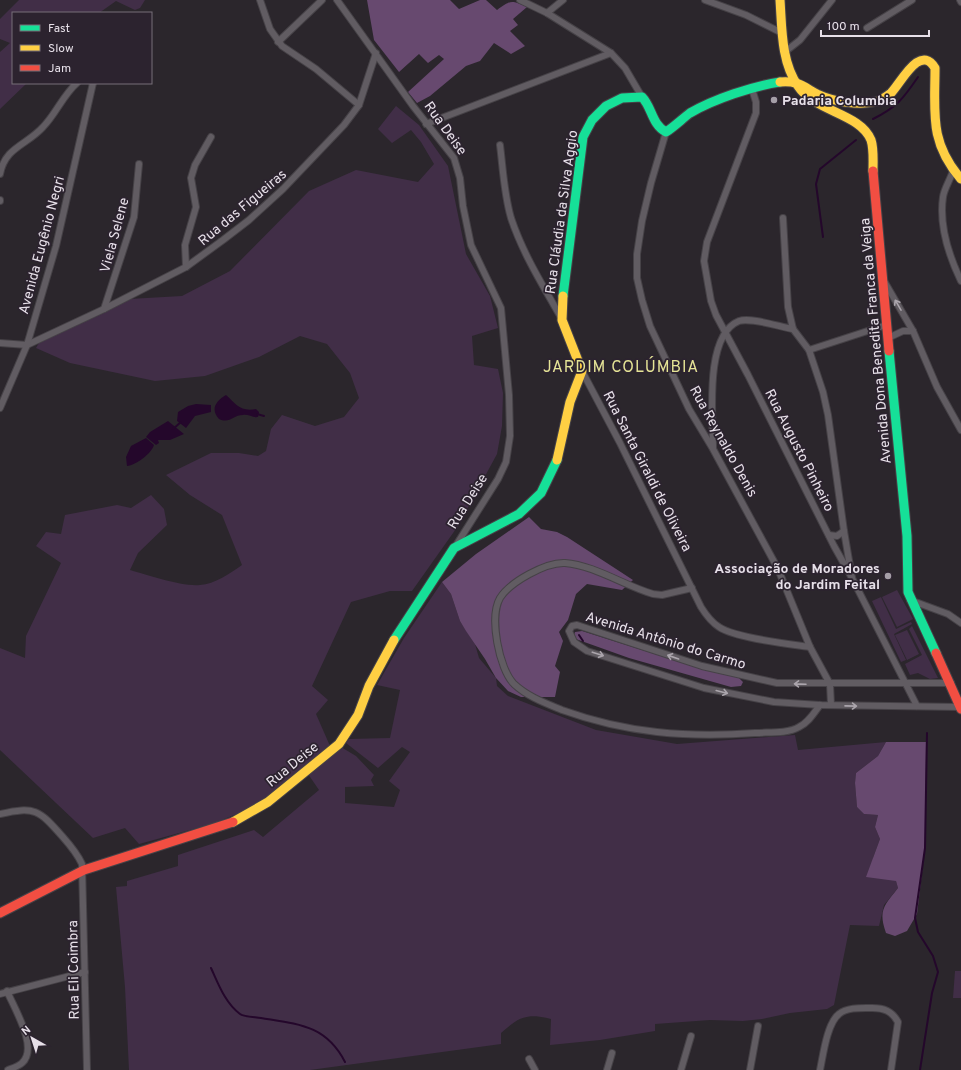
<svg xmlns="http://www.w3.org/2000/svg" width="961" height="1070" viewBox="0 0 961 1070" font-family="Overpass,sans-serif">
<style>
.green{fill:#412e47}
.forest{fill:#67496f}
.water{fill:#24072b}
.lines{fill:none;stroke-linecap:round;stroke-linejoin:round}
.stream{stroke:#24072b;stroke-width:2}
.street-casing{stroke:#464247;stroke-width:8}
.fast-casing{stroke:#464247;stroke-width:11}
.slow-casing{stroke:#464247;stroke-width:11}
.jam-casing{stroke:#464247;stroke-width:11}
.street{stroke:#615c62;stroke-width:6}
.fast{stroke:#16e098;stroke-width:9}
.slow{stroke:#ffcf43;stroke-width:9}
.jam{stroke:#f24e42;stroke-width:9}
.oneway{stroke:#aba5ac}
.poi-dot{fill:#a59fa7;stroke:#2c232f;stroke-width:1.5}
.labels{text-anchor:middle;stroke-width:3.5;stroke-linejoin:round;paint-order:stroke}
.poi-label{font-size:14px;font-weight:bold;fill:#e7e0e9;stroke:#2c232f;text-anchor:start}
.street-label{font-size:14px;fill:#e7e0e9;stroke:#2c232f}
.quarter-label{font-size:16px;letter-spacing:1px;fill:#e5e496;stroke:#2c232f}
</style>
<rect width="100%" height="100%" fill="#2b262c"/>
<g class="green">
<path d="M19 0H145L140 8 135 10 116 1 99 13H13V83H27L0 109V52L10 43 0 39V19Z"/>
<path d="M396 106 419 125 448 166 466 254 490 296 498 328 472 336 474 365 498 369 503 393 502 426 497 454 458 526 412 591H390L351 602 312 686 328 700 316 714 330 746 254 807 212 824 139 844 125 828 93 838 0 750V648L25 658 26 636 61 563 36 546 46 532 61 534 65 515 117 505 131 508 151 495 164 509 167 525 138 553 130 570C147 575 183 587 200 585 215 584 229 574 242 565L222 515 190 495 166 475 211 453H239L258 456 266 451 271 429 282 415 315 426 344 417 359 398 350 373 327 344 300 336 259 357 205 376 155 381 70 363 36 348 42 338 129 299 182 296 230 271 309 191 356 170 418 182 434 164 421 142 411 130 392 143 378 129Z"/>
<path d="M442 582 451 594 460 621 475 644 479 658 496 678 497 686 508 696 596 730 677 744 795 735 798 750 886 742 878 756 856 773 855 783 857 807 864 814 878 815 875 827 880 839 873 858 896 881 898 888 884 905 879 926 850 925 834 1005 827 1009 790 1013 762 1019 743 1021 710 1020 655 1024V1031L600 1040 550 1045 551 1019C527 1013 519 1017 501 1033V1044L310 1070H129L125 987 116 887 127 886V881L178 866V855L254 830 263 837 319 790 308 774 341 747 356 756 374 775 371 780 374 786 345 787V803L394 807 400 790 389 781 410 752 402 747 378 768 346 743 349 739 390 738 400 690 377 685 404 638Z"/>
<path d="M897 590 913 619 897 627 882 597Z"/>
<path d="M881 597 896 629 911 622 912 624 894 634 906 660 901 662 872 601Z"/>
<path d="M912 626 938 678 930 679 918 673 910 675 905 664 922 655 909 629Z"/>
<path d="M907 630 919 654 907 660 895 635Z"/>
<path d="M955 971H961V998H953Z"/>
</g>
<g class="forest">
<path d="M367 0H450L459 9 480 0H486L497 10C511 0 511 0 527 7L513 19 518 25 510 31 525 46 511 54 494 43 480 61 466 66 430 96 417 103 408 92 444 59 439 55 428 63 419 54 399 72 374 40Z"/>
<path d="M529 517 541 529 557 532 567 537 633 580 622 590 587 584 576 594 568 620 559 632 563 641 555 666 560 672 555 697H521L508 691 496 678 485 659 466 631 460 621 451 594 442 582 476 554Z"/>
<path d="M582 631 661 656 736 675 743 682 741 686 731 687 629 658 573 638 575 632Z"/>
<path d="M886 742H926L925 848 917 914 907 931 895 936 886 933C878 910 884 906 898 888L896 881 866 877 880 839 875 827 878 815 864 814 857 807 855 783 856 773 878 756Z"/>
</g>
<g class="water">
<path d="M226 395C236 404 240 412 256 409L259 412 258 417C253 418 248 414 243 415 233 415 230 424 219 419 210 409 216 401 226 395Z"/>
<path d="M196 404 211 405V412L195 416 186 428 177 421 178 412 188 406Z"/>
<path d="M168 421 184 434 170 440H158L159 443 156 445 146 437 150 432Z"/>
<path d="M146 438 154 445C151 454 136 465 127 466L126 457 131 446Z"/>
</g>
<g class="lines">
<g class="stream">
<path d="M873 119C897 107 903 99 918 77"/>
<path d="M823 237 816 184 820 169 856 140"/>
<path d="M257 414 264 416"/>
<path d="M173 429 181 422"/>
<path d="M579 635 583 641"/>
<path d="M211 968C218 983 225 1003 240 1014 244 1017 255 1017 261 1018 298 1024 326 1025 345 1062"/>
<path d="M920 1070 932 993 938 972 933 956 918 932 915 918 925 848 927 733"/>
</g>
<g class="street-casing">
<g id="street">
<path d="M260 0 270 29 282 46 316 69 359 105"/>
<path d="M337 0 413 106 454 158 460 178 463 206 471 245 501 308 509 395 510 436 506 462 498 479 455 547"/>
<path d="M520 0 547 13 611 53 625 68 642 97"/>
<path d="M705 0 746 15 782 33"/>
<path d="M960 0 961 2"/>
<path d="M547 13 563 0"/>
<path d="M867 28 912 0"/>
<path d="M278 42 322 0"/>
<path d="M786 51 800 40 832 0"/>
<path d="M752 89 756 102V113L707 242 704 261 711 301 716 315 748 375 834 546 852 578"/>
<path d="M426 124 611 53"/>
<path d="M666 132 651 183 642 221 637 254V278L642 300 650 326 689 409 713 449 778 569 810 647 830 684 831 705"/>
<path d="M500 145C503 169 504 194 511 218 523 254 543 286 562 319"/>
<path d="M953 171C950 180 944 189 943 197 939 225 949 256 961 281"/>
<path d="M0 174C5 147 27 145 43 127 56 114 63 95 77 83"/>
<path d="M0 200V201"/>
<path d="M783 218 788 307 793 329 809 350 823 392 828 415 844 531 852 578 917 706"/>
<path d="M186 267 185 245 196 207 191 178 195 165 211 137"/>
<path d="M884 281 913 331 937 387 961 430"/>
<path d="M104 309 134 217 139 164"/>
<path d="M888 338 903 331H913"/>
<path d="M0 343 27 345 104 309 186 267 223 240 249 220 283 189 344 125 359 105 376 53"/>
<path d="M809 350 886 325"/>
<path d="M582 371 620 443 701 607C706 615 711 622 719 627 735 638 789 644 810 647"/>
<path d="M0 408 27 345 56 246 93 83"/>
<path d="M713 448C713 417 704 335 739 321 751 317 780 327 793 329"/>
<path d="M829 535 837 536 844 531"/>
<path d="M692 588 662 595 653 594C625 586 594 565 565 563 546 562 510 582 500 598 489 617 499 669 514 684 528 697 545 703 562 710 626 733 687 738 755 733 768 732 787 734 799 727 808 723 814 713 820 705"/>
<path d="M910 600 948 614 961 623"/>
<path d="M951 683H777L702 666 577 625 572 626 569 631 574 642 587 651 704 688 774 702 820 705 961 707"/>
<path d="M0 814C35 806 39 810 62 836 70 845 77 853 82 864L87 1070"/>
<path d="M7 991C14 1008 39 1048 22 1063 19 1066 13 1068 8 1070"/>
<path d="M0 994 85 972"/>
<path d="M529 1059 535 1070"/>
<path d="M607 1070 612 1053"/>
<path d="M681 1070 691 1036"/>
<path d="M750 1070 758 1026"/>
<path d="M820 1070C823 1056 827 1023 839 1014 847 1007 862 1008 872 1008 884 1008 892 1011 898 1022L891 1070"/>
</g>
</g>
<g class="fast-casing">
<g id="fast">
<path d="M563 296 583 137 592 120 606 106 622 98 642 97C652 107 652 125 666 132 675 126 682 119 690 113 714 99 753 86 780 82"/>
<path d="M889 351 907 536 908 592 936 653"/>
<path d="M394 640 454 548 519 514 541 493 557 460"/>
</g>
</g>
<g class="slow-casing">
<g id="slow">
<path d="M780 0C782 28 781 62 798 86 815 112 860 113 871 140 874 149 873 162 873 171"/>
<path d="M780 82C797 80 804 87 817 94 834 102 860 106 878 101 883 99 887 96 891 93 901 83 920 43 935 68 935 113 929 142 961 179"/>
<path d="M557 460 570 402 582 371 562 320 563 296"/>
<path d="M233 822 268 802 339 744 358 715 369 686 394 640"/>
</g>
</g>
<g class="jam-casing">
<g id="jam">
<path d="M873 171 889 351"/>
<path d="M936 653 961 709"/>
<path d="M0 913 84 870 233 822"/>
</g>
</g>
<use href="#street" class="street"/>
<use href="#fast" class="fast"/>
<use href="#slow" class="slow"/>
<use href="#jam" class="jam"/>
</g>
<defs><path id="oneway-shaft" d="M-6 0H5M1.5-3L5.5 0L1.5 3" fill="none" stroke-width="1.6" stroke-linecap="round" stroke-linejoin="round"/></defs>
<g class="oneway">
<use href="#oneway-shaft" transform="translate(898 305) rotate(-120)"/>
<use href="#oneway-shaft" transform="translate(598 654) rotate(18)"/>
<use href="#oneway-shaft" transform="translate(673 657) rotate(-161)"/>
<use href="#oneway-shaft" transform="translate(800 684) rotate(-178)"/>
<use href="#oneway-shaft" transform="translate(722 692) rotate(14)"/>
<use href="#oneway-shaft" transform="translate(851 706) rotate(1)"/>
</g>
<g class="poi-dot">
<circle cx="774" cy="100" r="4"/>
<circle cx="888" cy="576" r="4"/>
</g>
<g class="labels">
<g class="poi-label">
<text x="782" y="105">Padaria Columbia</text>
<text x="880" y="573" text-anchor="end">Associação de Moradores<tspan x="880" dy="16">do Jardim Feital</tspan></text>
</g>
<g class="street-label">
<text transform="translate(446 128) rotate(54)" y="5">Rua Deise</text>
<text transform="translate(242 207) rotate(-40)" y="5">Rua das Figueiras</text>
<text transform="translate(561 212) rotate(-82)" y="5">Rua Cláudia da Silva Aggio</text>
<text transform="translate(114 235) rotate(-75)" y="5">Viela Selene</text>
<text transform="translate(41 245) rotate(-75)" y="5">Avenida Eugênio Negri</text>
<text transform="translate(875 341) rotate(-95)" y="5">Avenida Dona Benedita Franca da Veiga</text>
<text transform="translate(724 441) rotate(61)" y="5">Rua Reynaldo Denis</text>
<text transform="translate(800 450) rotate(63)" y="5">Rua Augusto Pinheiro</text>
<text transform="translate(648 471) rotate(63)" y="5">Rua Santa Giraldi de Oliveira</text>
<text transform="translate(467 501) rotate(-58)" y="5">Rua Deise</text>
<text transform="translate(666 640) rotate(17)" y="5">Avenida Antônio do Carmo</text>
<text transform="translate(292 764) rotate(-39)" y="5">Rua Deise</text>
<text transform="translate(73 970) rotate(-91)" y="5">Rua Eli Coimbra</text>
</g>
<g class="quarter-label">
<text x="621" y="372">JARDIM COLÚMBIA</text>
</g>
</g>
<rect x="12" y="12" width="140" height="72" fill="#2c232f" stroke="#776f79"/>
<rect x="20" y="25" width="20" height="6" fill="#16e098" stroke="#776f79"/>
<text x="48" y="32" font-size="12" fill="#e7e0e9">Fast</text>
<rect x="20" y="45" width="20" height="6" fill="#ffcf43" stroke="#776f79"/>
<text x="48" y="52" font-size="12" fill="#e7e0e9">Slow</text>
<rect x="20" y="65" width="20" height="6" fill="#f24e42" stroke="#776f79"/>
<text x="48" y="72" font-size="12" fill="#e7e0e9">Jam</text>
<g transform="translate(32 1038) rotate(321)" stroke="#2c232f" stroke-width="3" paint-order="stroke">
<path d="M0-3L7 15L0 10L-7 15Z" fill="#e7e0e9"/>
<text y="-6" font-size="11" font-weight="bold" text-anchor="middle" fill="#e7e0e9">N</text>
</g>
<path d="M821 30v6h108v-6" fill="none" stroke="#e7e0e9" stroke-width="2"/>
<text x="827" y="30" font-size="12" fill="#e7e0e9" stroke="#2c232f" stroke-width="3" paint-order="stroke">100 m</text>
</svg>
